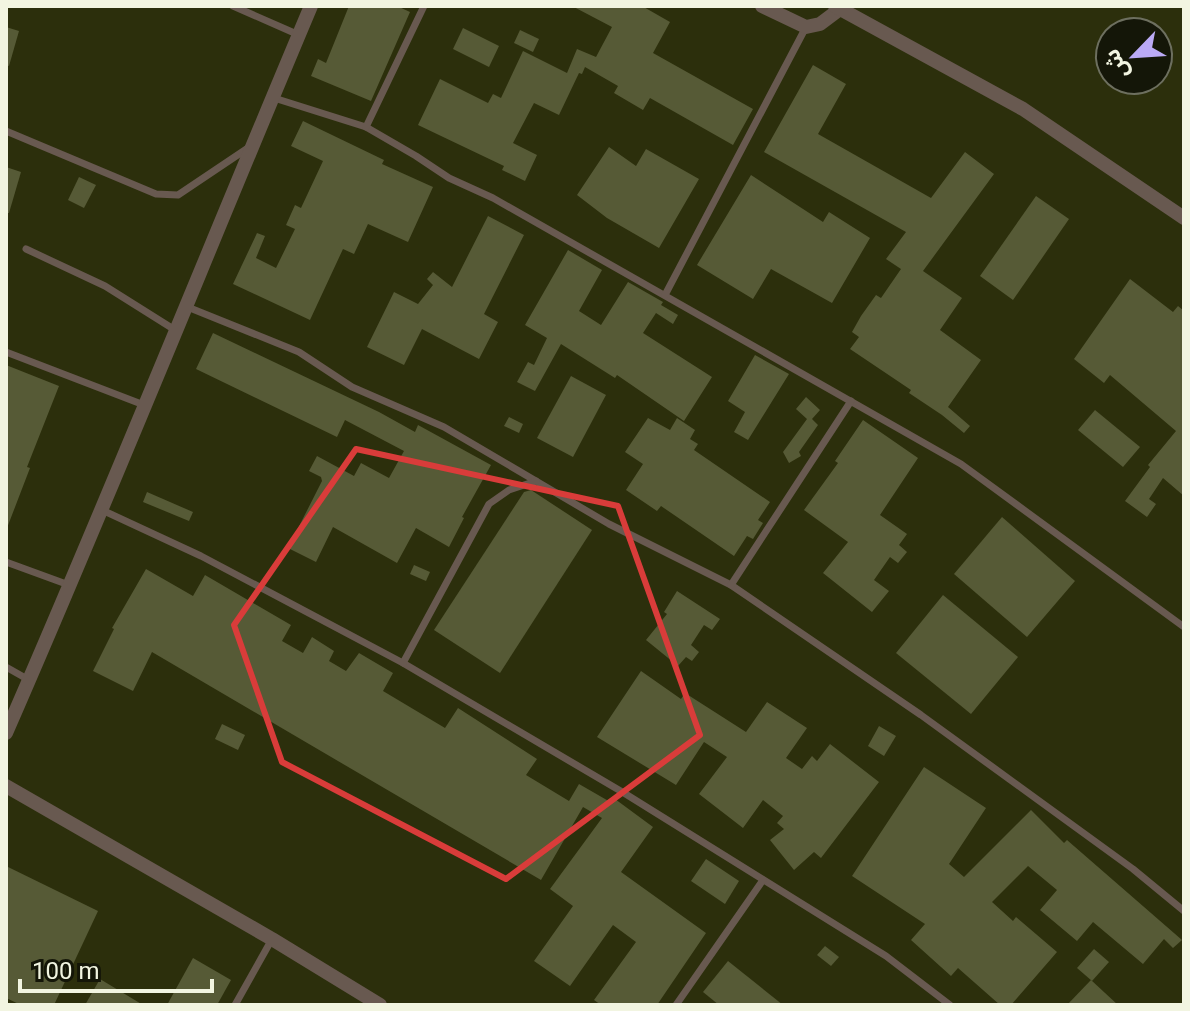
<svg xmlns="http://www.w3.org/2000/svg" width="1190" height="1011" viewBox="0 0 1190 1011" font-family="Roboto,'Noto Sans Arabic',sans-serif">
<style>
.building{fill:#565a36}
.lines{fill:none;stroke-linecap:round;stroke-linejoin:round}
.lane{stroke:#685950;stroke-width:7}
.street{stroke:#685950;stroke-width:14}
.marked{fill:none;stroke:#d93c3a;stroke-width:6;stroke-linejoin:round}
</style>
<rect width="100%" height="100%" fill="#2c2f0c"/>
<g class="building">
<path d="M349 6H397L410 12 371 101 311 76 318 59 326 63Z"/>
<path d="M572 6H642L670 22 653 53 753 109 733 145 650 98 643 110 614 93 618 86 585 67 582 74 579 73 559 115 534 103 513 143 537 155 525 181 502 170 504 166 418 125 440 79 488 103 493 94 501 98 523 51 567 73 577 49 596 57 612 27Z"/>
<path d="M6 27 19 31 9 66 6 65Z"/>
<path d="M463 28 499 46 489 67 453 49Z"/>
<path d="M520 30 539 39 533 52 514 43Z"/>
<path d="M813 65 846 84 818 134 931 198 965 152 994 174 923 271 962 298 940 330 981 360 948 407 970 426 964 433 942 415 909 393 911 390 850 349 859 337 852 332 861 316 876 295 881 298 901 269 886 259 906 232 764 152Z"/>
<path d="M303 121 384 160 382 164 433 187 408 242 368 224 354 254 343 249 310 320 233 284 257 233 265 236 256 258 276 268 295 229 286 225 295 205 301 208 323 161 291 146Z"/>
<path d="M609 147 636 166 646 149 699 179 659 248 607 218 577 195Z"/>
<path d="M6 167 21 172 9 213H6Z"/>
<path d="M751 175 823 222 829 212 870 238 832 303 771 269 753 299 697 265Z"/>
<path d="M79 177 96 185 84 208 68 200Z"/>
<path d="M1036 196 1069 219 1013 300 980 276Z"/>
<path d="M488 216 524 235 484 314 498 322 479 359 422 329 404 365 367 347 394 292 418 304 433 285 427 279 433 272 452 287Z"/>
<path d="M568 250 602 270 579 311 601 325 628 282 663 302 661 305 678 315 673 324 656 313 643 333 712 377 684 421 617 375 615 378 561 344 535 391 517 382 528 362 534 365 547 338 525 325Z"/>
<path d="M1130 279 1173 312 1178 306 1184 311V496L1163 478 1149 499 1156 504 1147 517 1125 501 1150 467 1148 465 1176 431 1110 375 1104 383 1074 359Z"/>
<path d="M213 333 379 412 415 432 418 425 491 465 462 517 464 518 449 547 416 528 397 563 333 527 316 562 288 548 322 481 321 477 309 471 317 456 354 476 361 463 389 478 404 451 345 420 337 437 196 369Z"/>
<path d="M755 355 789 374 748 440 734 432 745 412 728 401Z"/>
<path d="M6 365 59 386 27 467 30 468 7 528Z"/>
<path d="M571 376 606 395 573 457 537 438Z"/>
<path d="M806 397 820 410 812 419 818 425 799 452 801 456 789 463 783 452 807 419 796 409Z"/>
<path d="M1095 410 1140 447 1123 467 1078 430Z"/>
<path d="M509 417 523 424 519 433 504 426Z"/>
<path d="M648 418 670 430 677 418 695 430 690 439 698 444 694 450 770 502 758 520 763 523 753 539 747 536 734 556 661 506 657 511 626 490 643 464 625 452Z"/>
<path d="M863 420 918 458 880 515 907 534 899 545 907 552 898 563 890 557 874 580 889 591 872 612 823 573 848 542 804 510 838 463 835 461Z"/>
<path d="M531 490 592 530 500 673 434 630 524 492Z"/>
<path d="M147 492 193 512 189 521 143 502Z"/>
<path d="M1002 517 1075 581 1027 637 954 574Z"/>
<path d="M414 565 430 572 426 581 410 574Z"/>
<path d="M146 569 193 596 205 575 291 625 282 641 303 653 312 637 334 651 329 661 346 671 359 653 393 673 383 691 445 728 458 708 537 759 526 775 569 801 579 784 612 803 615 799 653 827 621 872 706 933 657 1005H601L594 1000 636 942 613 925 570 986 534 961 573 906 550 889 602 818 583 807 541 880 152 652 133 691 93 671 114 629 112 628Z"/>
<path d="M677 591 720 619 712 630 704 625 691 645 699 652 692 661 686 657 678 666 646 640 667 614 664 612Z"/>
<path d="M943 595 1018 657 971 714 896 653Z"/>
<path d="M641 671 681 699 685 693 746 732 767 702 807 728 786 758 802 769 812 756 817 761 830 744 879 782 821 858 814 852 794 870 770 840 784 829 777 823 783 816 763 800 743 828 699 794 727 757 704 742 676 785 597 737Z"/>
<path d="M222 724 245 735 238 750 215 739Z"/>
<path d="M879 726 896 736 884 756 868 746Z"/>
<path d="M924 767 986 808 949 864 964 877 1031 810 1064 843 1067 840 1182 940 1173 948 1164 939 1143 964 1093 922 1077 941 1040 910 1057 890 1028 866 992 902 1013 921 1016 917 1057 952 1011 1005H1000L958 968 951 976 911 940 925 924 852 876Z"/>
<path d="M706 859 739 881 725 904 691 881Z"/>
<path d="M6 866 98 911 54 1005H21L6 998Z"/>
<path d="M825 946 839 957 831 966 817 955Z"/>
<path d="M1094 949 1109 962 1092 981 1077 968Z"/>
<path d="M193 958 231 980 217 1005H167Z"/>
<path d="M728 961 783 1005H719L703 992Z"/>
<path d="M100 979 143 1005H85Z"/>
<path d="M1091 980 1118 1005H1067Z"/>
</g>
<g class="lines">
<g class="lane">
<path d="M233 6 299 35"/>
<path d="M274 98 366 127 416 156 449 178 493 198 961 464 1184 627"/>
<path d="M366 127 424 6"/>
<path d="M6 131 156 194 178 195 248 148"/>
<path d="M26 249 105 286 175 330"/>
<path d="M665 295 806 27"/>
<path d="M185 306 299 352 352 387 444 427 609 524 731 585 921 715 1133 869 1184 911"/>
<path d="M6 352 144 405"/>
<path d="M102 510 201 556 403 663 624 793 886 956 950 1005"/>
<path d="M6 562 69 585"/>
<path d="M731 585 851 401"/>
<path d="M403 663 489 504 509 490 536 481"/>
<path d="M6 667 29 680"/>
<path d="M235 1005 272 939"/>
<path d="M676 1005 763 880"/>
</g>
<g class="street">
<path d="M762 6 806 27 820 24 844 6"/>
<path d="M835 6 1023 109 1184 218"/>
<path d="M6 733C111 493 209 248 311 6"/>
<path d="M6 786 272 939 380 1005"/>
</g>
</g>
<path class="marked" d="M356 449 618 506 700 735 506 879 282 762 234 625Z"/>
<rect width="1190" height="1011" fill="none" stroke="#f2f5e1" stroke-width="16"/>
<g transform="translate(1134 56) rotate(245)"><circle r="38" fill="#141608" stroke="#6d6f5f" stroke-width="2"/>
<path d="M0-6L14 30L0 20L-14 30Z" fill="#bbaaf6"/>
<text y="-12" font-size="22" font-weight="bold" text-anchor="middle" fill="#f2f5e1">ش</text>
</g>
<path d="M20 979v12h192v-12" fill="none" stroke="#f2f5e1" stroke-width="4"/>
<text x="32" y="979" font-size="24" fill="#f2f5e1" stroke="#141608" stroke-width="6" paint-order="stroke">100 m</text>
</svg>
